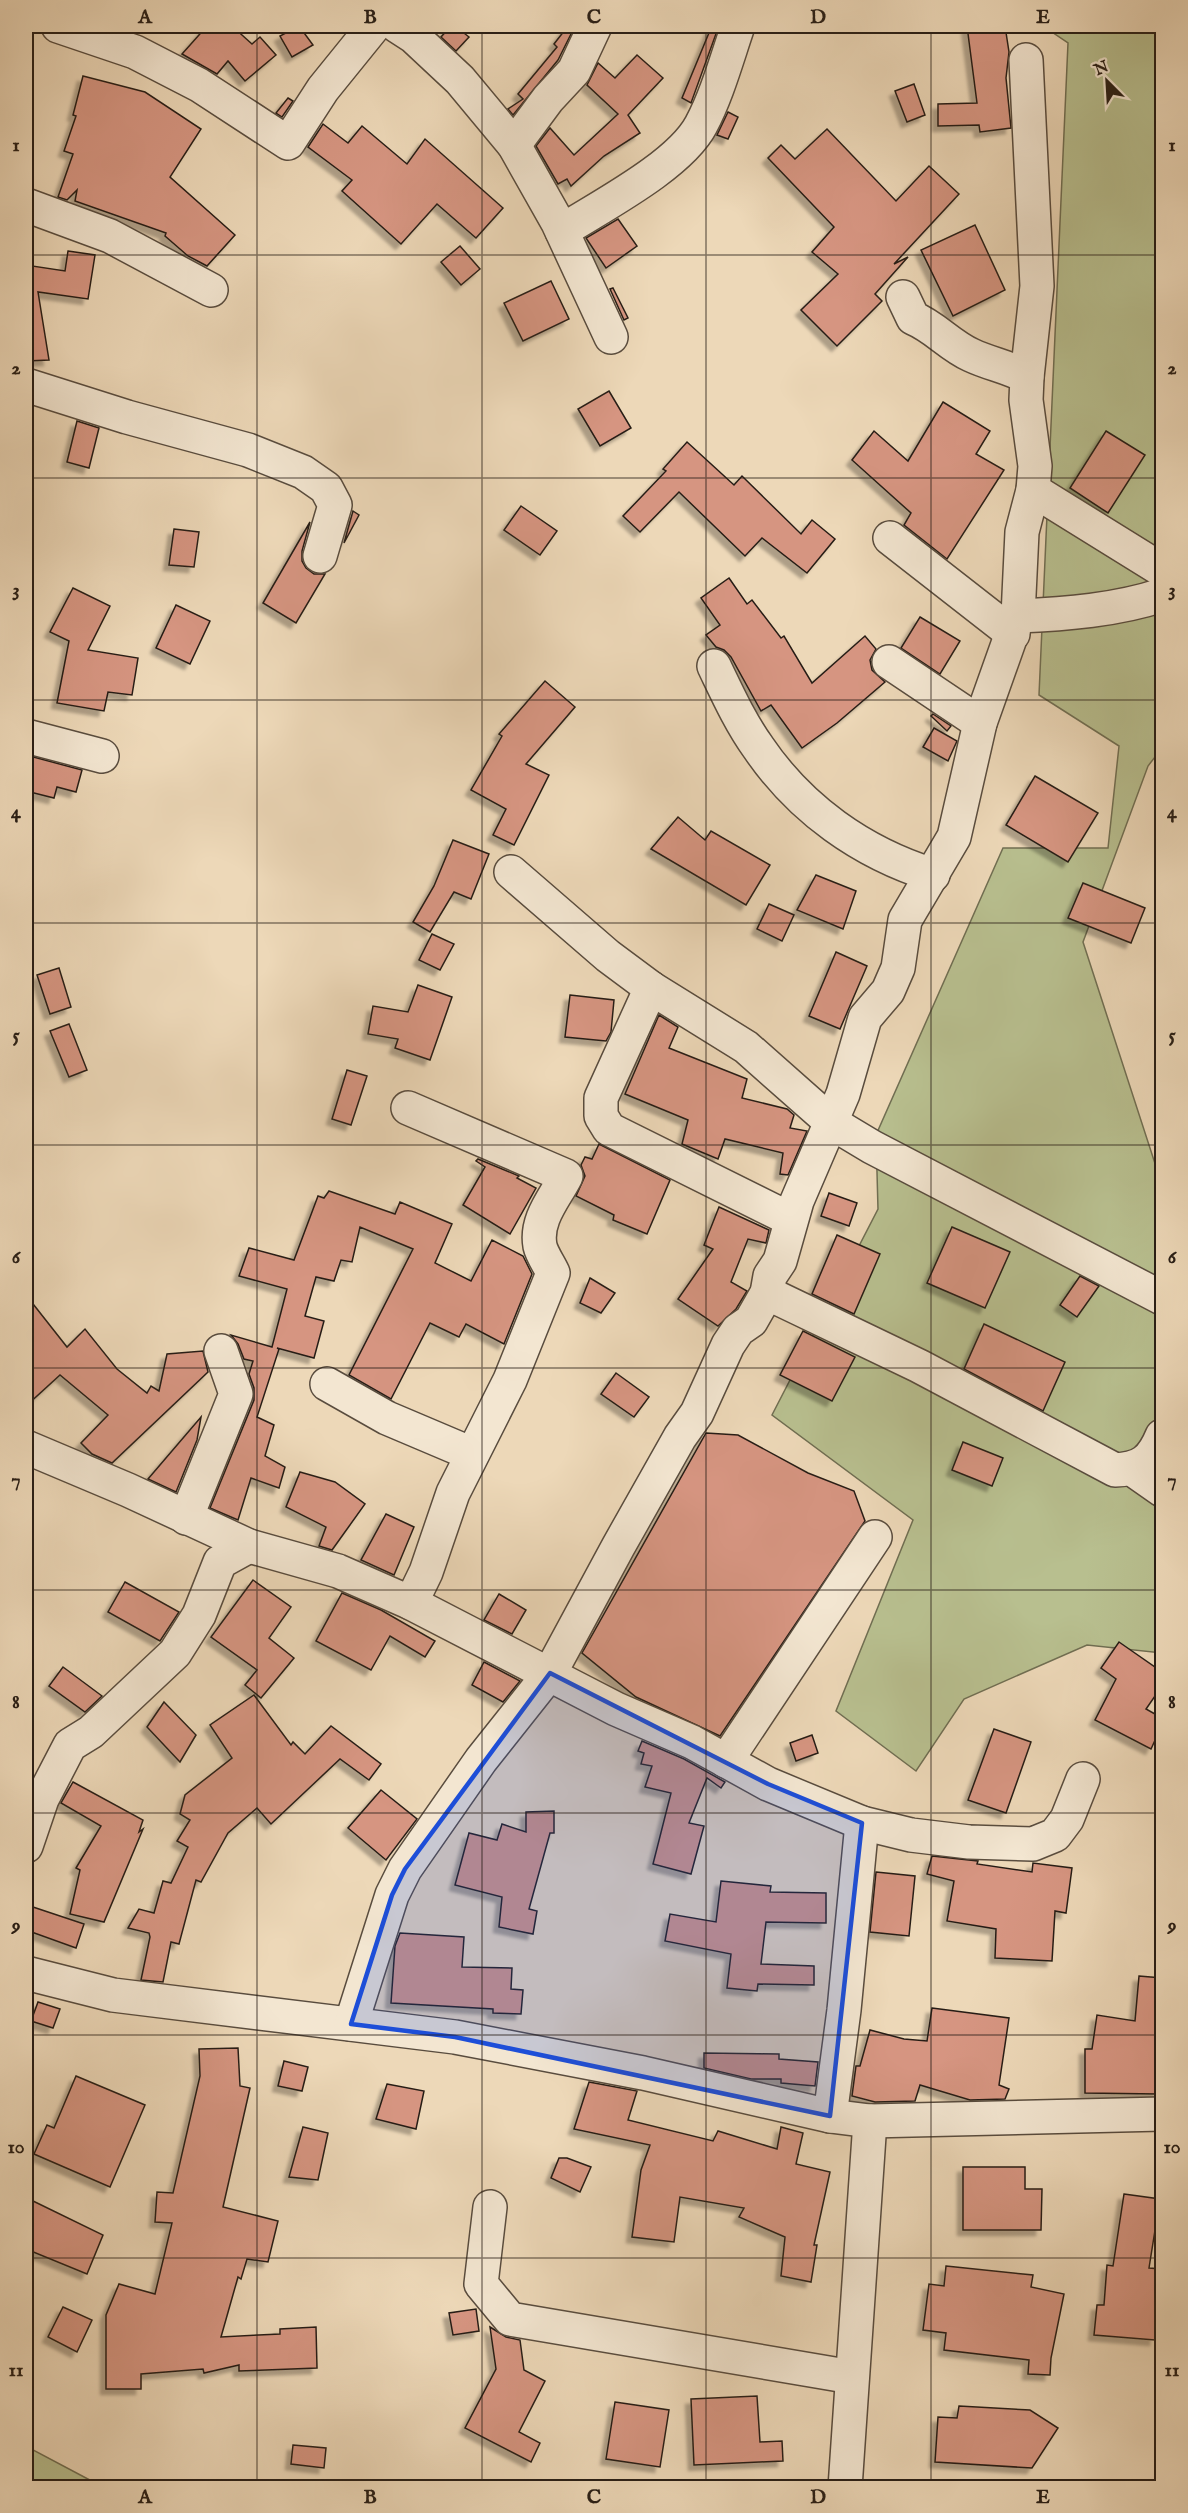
<svg xmlns="http://www.w3.org/2000/svg" width="1188" height="2513" viewBox="0 0 1188 2513" font-family="'IM FELL English',serif">
<style>
.green{fill:#b8bf8f;stroke:#706e52;stroke-width:1.5}
.building{fill:#d69581;stroke:#281e16;stroke-width:1.5;filter:url(#shadow)}
.lines{fill:none;stroke-linecap:round;stroke-linejoin:round}
.minor-casing{stroke:#594c3e;stroke-width:36}
.minor{stroke:#f3e6d1;stroke-width:33}
.marked{fill:#1d4ed8;fill-opacity:0.2;stroke:#1d4ed8;stroke-width:4.5;stroke-linejoin:round}
.grid{fill:none;stroke:#281e16;stroke-width:1.5;stroke-opacity:0.55}
.neatline{fill:none;stroke:#281e16;stroke-width:2}
.grid-label{font-size:20px;text-anchor:middle;font-weight:bold;fill:#281e16}
</style>
<defs>
<filter id="shadow"><feDropShadow dx="-5.5" dy="5.5" stdDeviation="1.5" flood-color="#0004"/></filter>
</defs>
<rect width="100%" height="100%" fill="#edd8b8"/>
<filter id="stains"><feTurbulence type="fractalNoise" baseFrequency=".00333" numOctaves="4"/><feColorMatrix values="0 0 0 0 .2 0 0 0 0 .09 0 0 0 0 .02 0 0 0 .5 -.17"/></filter>
<radialGradient id="worn" r=".72"><stop offset=".6" stop-color="#630" stop-opacity="0"/><stop offset="1" stop-color="#630" stop-opacity=".3"/></radialGradient>
<g class="green">
<path d="M1043 26H1162V748L1148 766 1083 942 1162 1185V1653L1087 1645 964 1699 916 1771 836 1711 913 1520 772 1415 878 1209 876 1135 1003 848H1108L1119 746 1039 695 1068 43Z"/>
<path d="M26 2441 33 2450 103 2487H26Z"/>
</g>
<g class="building">
<path d="M207 26H216L226 33 232 26 252 44 260 37 276 55 245 81 228 61 217 74 182 54Z"/>
<path d="M299 26 313 45 292 57 280 36Z"/>
<path d="M451 26H455L469 37 456 51 441 37Z"/>
<path d="M568 26H575L558 60 513 115 508 109 523 99 518 94 557 47 554 44Z"/>
<path d="M967 26H1005L1009 52 1006 78 1011 128 980 132 979 125 938 126V104L977 103Z"/>
<path d="M711 28 717 31 691 103 682 98Z"/>
<path d="M637 55 663 78 628 115 640 133 604 156 571 186 567 179 558 184 536 146 550 128 574 155 618 114 587 85 598 63 615 78Z"/>
<path d="M83 76 145 92 201 129 170 177 235 235 207 266 188 256 165 236 166 233 75 201 77 190 67 200 58 197 73 154 64 151 76 116 73 115Z"/>
<path d="M914 84 925 115 907 122 895 91Z"/>
<path d="M288 98 293 101 282 117 276 113Z"/>
<path d="M728 112 738 117 728 139 717 135Z"/>
<path d="M323 124 348 143 362 126 407 164 425 139 503 208 476 238 437 204 401 244 342 191 352 180 308 147Z"/>
<path d="M827 129 896 201 929 166 959 194 894 264 908 257 875 294 882 301 837 346 801 310 838 274 812 252 834 227 768 158 781 145 795 159Z"/>
<path d="M618 219 637 246 606 268 586 238Z"/>
<path d="M975 225 1005 290 953 316 921 250Z"/>
<path d="M460 246 480 269 461 285 441 262Z"/>
<path d="M68 251 95 255 88 299 38 292 49 360 26 361V265L65 271Z"/>
<path d="M551 281 569 319 523 341 504 303Z"/>
<path d="M613 288 628 318 624 320 610 289Z"/>
<path d="M609 391 631 428 600 446 578 409Z"/>
<path d="M943 402 990 431 976 454 1004 470 947 559 904 525 911 513 852 460 874 431 908 461Z"/>
<path d="M77 421 99 428 89 468 67 462Z"/>
<path d="M1106 431 1145 455 1108 513 1070 488Z"/>
<path d="M687 442 734 485 742 476 801 534 812 520 835 539 807 573 762 538 745 556 679 492 640 532 623 516 666 471 663 469Z"/>
<path d="M521 506 557 531 540 555 504 530Z"/>
<path d="M353 511 359 515 344 543Z"/>
<path d="M310 522 302 551V561L306 568 314 574H325L296 623 263 603Z"/>
<path d="M174 529 199 532 194 567 169 565Z"/>
<path d="M729 578 747 604 752 600 781 638 784 636 812 683 865 636 876 649 870 660 872 670 885 682 837 723 802 748 771 705 761 711 731 657 724 650 716 647 706 635 720 625 701 598Z"/>
<path d="M73 588 110 606 88 650 138 658 132 695 108 692 104 711 57 703 69 641 50 632Z"/>
<path d="M176 605 210 621 190 664 156 648Z"/>
<path d="M920 617 960 641 940 674 901 648Z"/>
<path d="M545 681 575 707 526 764 549 775 514 845 493 835 506 809 471 790 502 736 499 734Z"/>
<path d="M933 714 951 726 947 731 931 716Z"/>
<path d="M934 728 957 741 948 761 923 747Z"/>
<path d="M26 755 82 770 76 792 57 787 54 798 26 791Z"/>
<path d="M1035 776 1098 813 1068 862 1006 825Z"/>
<path d="M678 817 705 840 711 831 770 865 746 905 651 849Z"/>
<path d="M453 840 489 854 471 899 454 892 430 932 413 922 434 886Z"/>
<path d="M816 875 856 891 843 929 797 910Z"/>
<path d="M1083 883 1145 908 1131 943 1068 918Z"/>
<path d="M769 904 794 915 782 941 757 929Z"/>
<path d="M432 934 454 944 440 970 419 960Z"/>
<path d="M836 952 867 966 840 1029 809 1016Z"/>
<path d="M59 968 71 1007 50 1014 37 975Z"/>
<path d="M418 985 452 997 430 1060 395 1048 398 1039 368 1034 373 1006 408 1012Z"/>
<path d="M570 995 614 1000 611 1032 606 1041 565 1037Z"/>
<path d="M659 1015 678 1027 669 1048 747 1079 742 1098 787 1109 794 1115 790 1128 807 1131 788 1175 780 1174 783 1153 725 1139 718 1159 682 1144 688 1120 625 1094Z"/>
<path d="M69 1024 87 1070 69 1077 50 1031Z"/>
<path d="M347 1070 367 1076 351 1125 332 1119Z"/>
<path d="M599 1144 670 1180 647 1234 613 1220 614 1215 576 1196 585 1176 581 1165 585 1157 592 1159Z"/>
<path d="M478 1159 519 1176 517 1178 536 1188 510 1234 463 1205 485 1167 476 1161Z"/>
<path d="M329 1191 395 1214 400 1202 452 1224 435 1263 471 1281 492 1240 523 1256 532 1274 504 1344 466 1324 459 1337 430 1323 391 1399 349 1375 413 1249 360 1227 352 1262 341 1260 334 1281 316 1277 305 1316 324 1321 314 1358 277 1348 279 1349 257 1417 274 1425 265 1456 285 1467 279 1488 251 1478 238 1520 210 1508 254 1400V1388L249 1374 253 1361 244 1359 238 1344 231 1335 272 1347 287 1289 239 1276 249 1248 294 1260 318 1196 324 1198Z"/>
<path d="M829 1193 857 1203 849 1226 821 1216Z"/>
<path d="M719 1207 769 1230 766 1243 748 1239 731 1282 747 1291 736 1309 718 1326 678 1299 713 1249 704 1245Z"/>
<path d="M952 1227 1010 1252 985 1308 927 1283Z"/>
<path d="M837 1235 880 1254 854 1314 812 1294Z"/>
<path d="M1080 1276 1099 1286 1077 1317 1060 1305Z"/>
<path d="M590 1278 615 1293 601 1313 580 1303Z"/>
<path d="M26 1295 67 1347 85 1329 117 1369 147 1393 151 1386 159 1391 167 1354 203 1351 208 1372 112 1463 92 1454 81 1443 108 1415 60 1375 26 1406Z"/>
<path d="M984 1324 1065 1362 1043 1411 964 1369Z"/>
<path d="M803 1331 855 1357 832 1401 780 1375Z"/>
<path d="M616 1373 649 1397 634 1417 601 1394Z"/>
<path d="M201 1417 197 1440 176 1492 148 1479Z"/>
<path d="M706 1433 738 1435 808 1473 854 1491 865 1521 720 1736 636 1697 582 1653Z"/>
<path d="M963 1442 1003 1458 992 1486 952 1470Z"/>
<path d="M300 1472 335 1482 365 1504 332 1550 319 1546 326 1527 286 1507Z"/>
<path d="M386 1514 414 1527 394 1575 361 1560Z"/>
<path d="M253 1580 291 1607 269 1638 294 1658 261 1698 245 1685 257 1670 211 1637Z"/>
<path d="M125 1582 179 1612 160 1641 108 1612Z"/>
<path d="M342 1593 381 1610 435 1641 425 1657 390 1636 371 1670 316 1641Z"/>
<path d="M499 1594 526 1610 512 1634 484 1620Z"/>
<path d="M1119 1642 1162 1672V1686L1146 1709 1162 1718V1725L1151 1749 1095 1720 1116 1679 1101 1668Z"/>
<path d="M484 1662 520 1681 503 1702 472 1685Z"/>
<path d="M63 1667 102 1696 85 1712 49 1686Z"/>
<path d="M254 1695 291 1745 293 1742 305 1754 331 1726 381 1764 369 1780 340 1759 271 1824 257 1808 228 1833 201 1882 196 1880 179 1944 171 1942 163 1982 141 1980 150 1937 149 1933 128 1928 139 1909 154 1913 163 1881 171 1883 188 1847 177 1841 190 1820 180 1814 185 1795 232 1758 210 1725Z"/>
<path d="M164 1702 196 1735 180 1762 147 1727Z"/>
<path d="M994 1729 1031 1742 1006 1813 968 1800Z"/>
<path d="M812 1735 818 1753 796 1761 790 1743Z"/>
<path d="M642 1741 684 1759 725 1782 721 1788 707 1778 689 1823 704 1826 691 1874 653 1864 671 1793 645 1787 652 1766 641 1764 644 1753 638 1751Z"/>
<path d="M73 1782 143 1820 139 1832 143 1829 104 1922 70 1914 80 1870 76 1868 101 1826 61 1803Z"/>
<path d="M381 1790 417 1819 386 1860 348 1828Z"/>
<path d="M554 1811V1833H550L529 1909 537 1911 533 1934 499 1927 502 1897 455 1885 469 1833 497 1840 502 1824 526 1832V1812Z"/>
<path d="M932 1856 978 1861 977 1864 1032 1872 1033 1863 1072 1868 1066 1913 1055 1911 1052 1961 995 1958 996 1929 947 1921 954 1881 927 1874Z"/>
<path d="M876 1872 915 1876 909 1936 870 1932Z"/>
<path d="M721 1881 771 1886 770 1892 826 1893V1923L766 1922 761 1964 814 1966V1985L758 1984 757 1991 727 1988 731 1954 665 1941 670 1914 716 1922Z"/>
<path d="M30 1906 84 1924 76 1948 26 1930Z"/>
<path d="M400 1933 464 1937 462 1967 512 1968 511 1989 523 1990 521 2014 493 2013V2009L391 2003 395 1946Z"/>
<path d="M1139 1976 1162 1978V2048L1159 2047V2094L1085 2093V2049H1092L1097 2015 1135 2021Z"/>
<path d="M38 2002 60 2009 53 2028 31 2021Z"/>
<path d="M932 2008 1009 2018 999 2085 1009 2089 1005 2099 970 2100 920 2085 915 2101 875 2102 852 2096 856 2066H860L870 2030 904 2039 927 2041Z"/>
<path d="M238 2048 240 2086 250 2088 223 2207 278 2221 268 2262 247 2259 241 2279 238 2277 221 2337 280 2334V2329L316 2327 317 2368 239 2371V2365L204 2373 203 2369 141 2374V2389H106V2315L119 2284 155 2294 172 2223 155 2222 157 2192 173 2193 200 2076 199 2049Z"/>
<path d="M704 2053 779 2054V2059L818 2062 815 2086 781 2083V2079H751L704 2068Z"/>
<path d="M284 2061 308 2067 302 2091 278 2086Z"/>
<path d="M76 2076 145 2105 110 2187 34 2154 47 2125 54 2128Z"/>
<path d="M589 2082 637 2091 628 2120 713 2141 718 2131 777 2149 781 2127 803 2133 796 2164 830 2172 814 2245H817L811 2282 781 2276 785 2237 739 2217 744 2208 680 2197 674 2242 632 2237 641 2170 650 2145 574 2129Z"/>
<path d="M387 2084 424 2091 416 2129 376 2119Z"/>
<path d="M303 2127 328 2133 318 2180 289 2177Z"/>
<path d="M559 2158H567L591 2167 580 2192 551 2178Z"/>
<path d="M963 2167H1025V2189H1042L1041 2230H963Z"/>
<path d="M1124 2194 1160 2199 1149 2268 1162 2269V2308H1158L1155 2340 1094 2335 1097 2305H1104L1107 2265 1113 2266Z"/>
<path d="M31 2200 103 2235 87 2274 26 2249V2211Z"/>
<path d="M946 2266 1033 2275 1031 2287 1064 2294 1051 2358 1050 2375 1028 2374 1029 2360 944 2350 946 2333 923 2330 929 2284 944 2286Z"/>
<path d="M63 2307 92 2320 77 2352 48 2337Z"/>
<path d="M476 2309 479 2331 453 2335 449 2313Z"/>
<path d="M490 2327 506 2337 520 2340 524 2370 545 2381 519 2432 540 2443 531 2462 465 2428 496 2369Z"/>
<path d="M757 2396 760 2442 782 2441 783 2461 694 2465 691 2399Z"/>
<path d="M615 2402 669 2410 660 2467 606 2459Z"/>
<path d="M959 2406 1030 2410 1058 2428 1032 2468 935 2462 938 2417 957 2418Z"/>
<path d="M293 2445 326 2448 324 2468 291 2464Z"/>
</g>
<g class="lines">
<g class="minor-casing">
<g id="minor">
<path d="M58 26 135 52 199 85 288 143 323 89 374 26"/>
<path d="M397 26 414 37 460 80 514 145 558 223 611 337"/>
<path d="M1026 60 1037 286 1027 377"/>
<path d="M514 145 548 99 574 71 595 26"/>
<path d="M26 205 110 236 211 290"/>
<path d="M562 231C601 206 679 166 701 125 717 95 727 58 738 26"/>
<path d="M26 385 127 417 248 450 303 472 326 488 335 505 320 556"/>
<path d="M1033 490 1162 570"/>
<path d="M890 538 1013 634"/>
<path d="M1018 616C1066 614 1117 610 1162 595"/>
<path d="M889 662 980 723"/>
<path d="M714 666C727 693 740 722 758 747 800 809 862 853 933 875"/>
<path d="M26 736 102 756"/>
<path d="M511 872 608 956 651 988 746 1047 832 1123 872 1147 1162 1298"/>
<path d="M651 988 601 1098V1116L609 1129 790 1219"/>
<path d="M767 1293 919 1366 1115 1470C1141 1469 1152 1460 1162 1436"/>
<path d="M327 1384 387 1418 472 1454"/>
<path d="M26 1447 128 1490 249 1546 338 1571 411 1603 426 1572 453 1493 510 1380 553 1273C549 1264 542 1255 540 1246 535 1219 555 1198 566 1176L408 1108"/>
<path d="M1132 1469 1162 1490"/>
<path d="M186 1518 236 1394 221 1351"/>
<path d="M411 1603 616 1709 692 1742 768 1784 862 1823 911 1835 969 1842 1033 1844 1055 1835 1067 1819 1083 1779"/>
<path d="M726 1761 875 1537"/>
<path d="M26 1846 42 1799 70 1745 91 1732 175 1653 199 1615 220 1562 249 1546"/>
<path d="M26 1973 113 1995 455 2037 643 2073 830 2116 870 2121 1162 2114"/>
<path d="M351 2024 392 1895 405 1869 481 1760 550 1673 618 1547 680 1437 697 1413 728 1345 738 1330 751 1321 767 1293 770 1276 780 1261 797 1201 843 1094 865 1018 888 991 898 968 905 920 954 837 980 723 1018 616 1022 532 1033 490 1035 466 1026 400 1027 377C1009 367 990 364 971 355 949 345 935 327 913 318L903 297"/>
<path d="M830 2116 844 2010 862 1823"/>
<path d="M490 2207 481 2284 510 2319 852 2377"/>
<path d="M845 2488 870 2121"/>
</g>
</g>
<use href="#minor" class="minor"/>
</g>
<path class="marked" d="M550 1673 768 1784 862 1823 830 2116 455 2037 351 2024 392 1895 405 1869Z"/>
<path class="grid" d="M257 26V2488M482 26V2488M706 26V2488M931 26V2488M26 255H1162M26 478H1162M26 700H1162M26 923H1162M26 1145H1162M26 1368H1162M26 1590H1162M26 1813H1162M26 2035H1162M26 2258H1162"/>
<rect width="1188" height="2513" fill="none" stroke="#edd8b8" stroke-width="66"/>
<g transform="translate(1107 81) rotate(336)" stroke="#f3e6d1" stroke-width="4.5" paint-order="stroke">
<path d="M0-4.5L10 22L0 15L-10 22Z" fill="#281e16"/>
<text y="-9" font-size="16" font-weight="bold" text-anchor="middle" fill="#281e16">N</text>
</g>
<rect x="33" y="33" width="1122" height="2447" class="neatline"/>
<g class="grid-label">
<text x="145" y="23">A</text>
<text x="370" y="23">B</text>
<text x="594" y="23">C</text>
<text x="818" y="23">D</text>
<text x="1043" y="23">E</text>
<text x="16" y="151">1</text>
<text x="1172" y="151">1</text>
<text x="16" y="374">2</text>
<text x="1172" y="374">2</text>
<text x="16" y="596">3</text>
<text x="1172" y="596">3</text>
<text x="16" y="818">4</text>
<text x="1172" y="818">4</text>
<text x="16" y="1041">5</text>
<text x="1172" y="1041">5</text>
<text x="16" y="1263">6</text>
<text x="1172" y="1263">6</text>
<text x="16" y="1486">7</text>
<text x="1172" y="1486">7</text>
<text x="16" y="1708">8</text>
<text x="1172" y="1708">8</text>
<text x="16" y="1931">9</text>
<text x="1172" y="1931">9</text>
<text x="16" y="2153">10</text>
<text x="1172" y="2153">10</text>
<text x="16" y="2376">11</text>
<text x="1172" y="2376">11</text>
<text x="145" y="2503">A</text>
<text x="370" y="2503">B</text>
<text x="594" y="2503">C</text>
<text x="818" y="2503">D</text>
<text x="1043" y="2503">E</text>
</g>
<rect width="100%" height="100%" filter="url(#stains)"/>
<rect width="100%" height="100%" fill="url(#worn)"/>
</svg>
